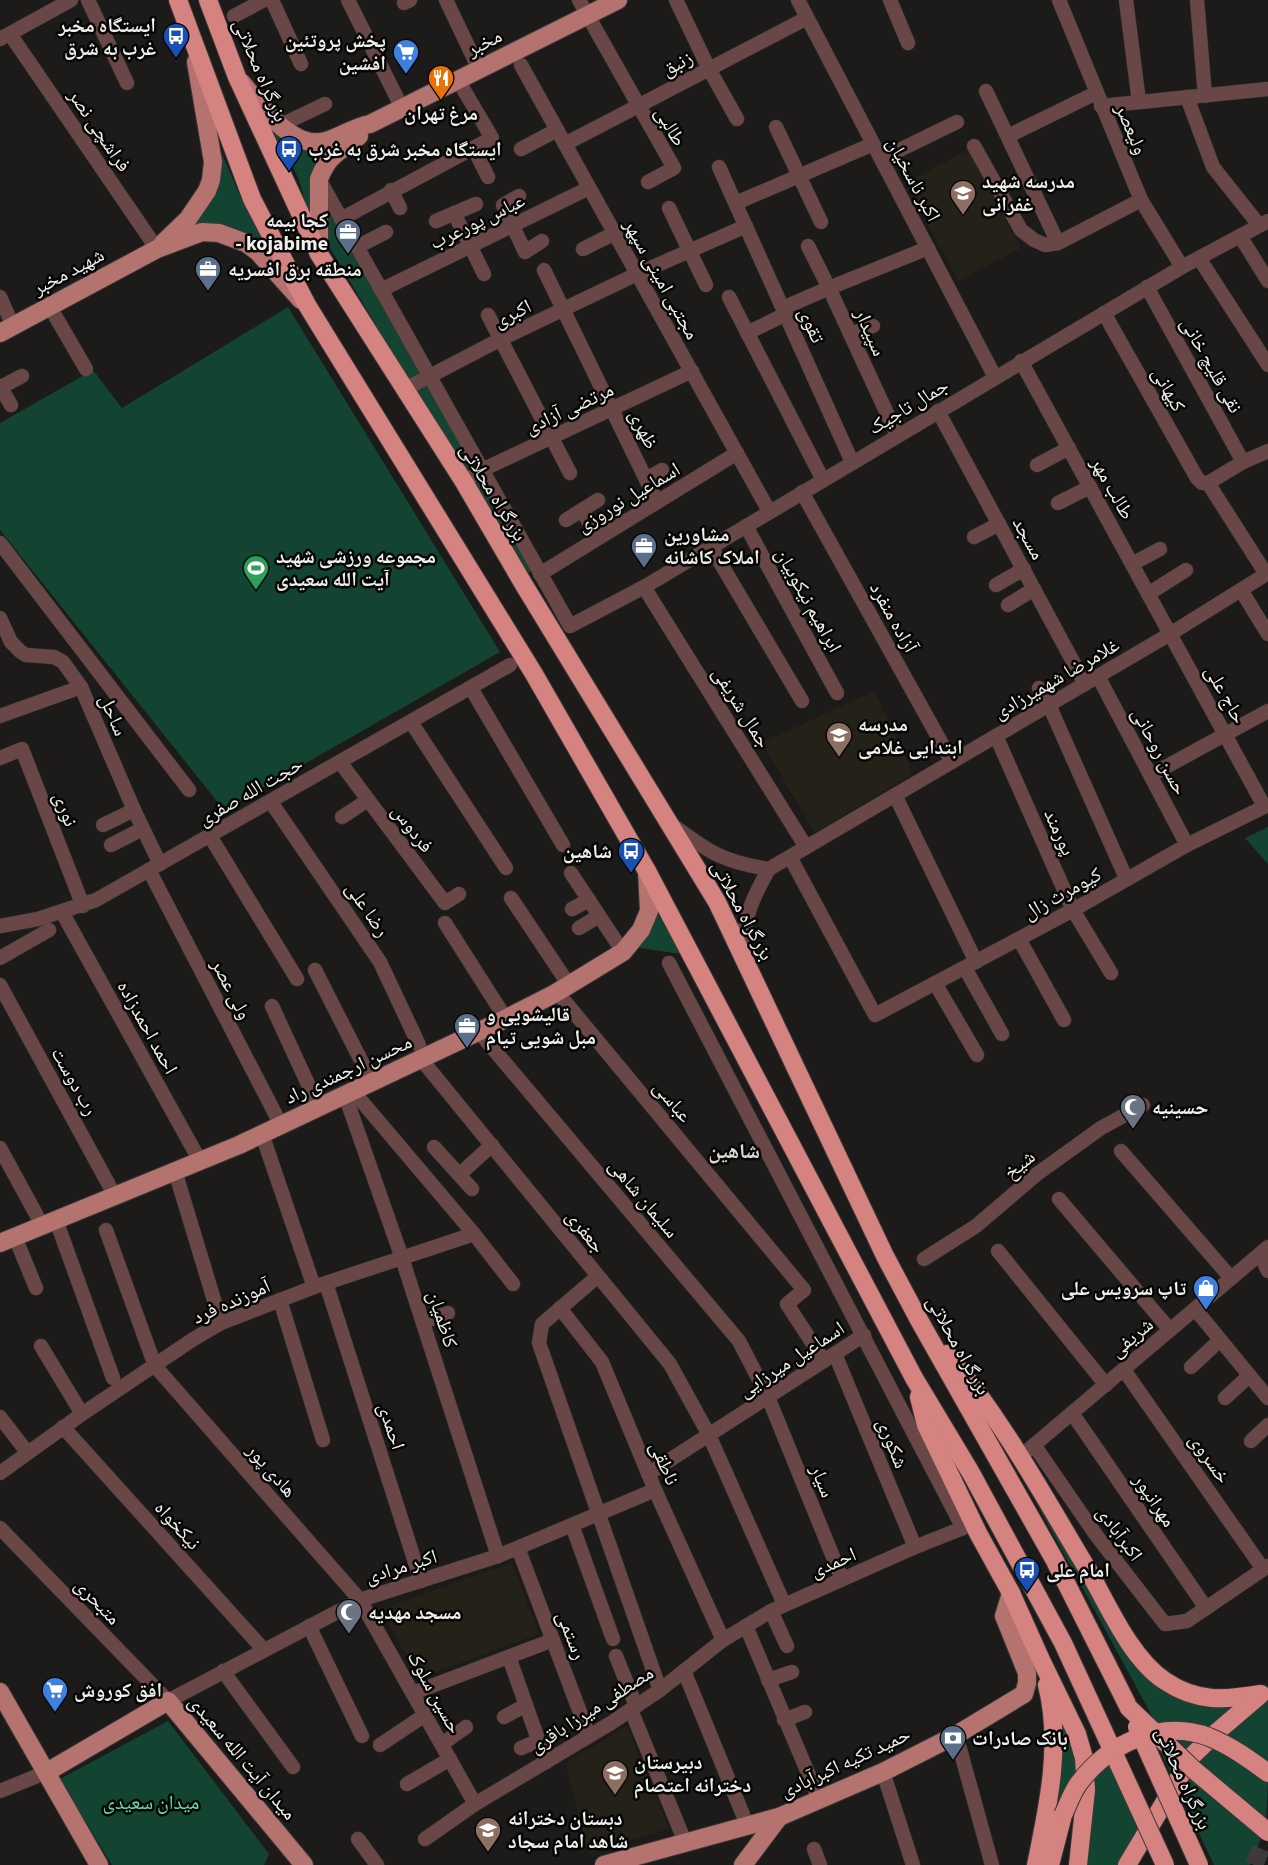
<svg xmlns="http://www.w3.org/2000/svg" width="1268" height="1865" viewBox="0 0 1268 1865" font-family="'Source Sans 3','Noto Naskh Arabic',sans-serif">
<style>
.built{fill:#242119}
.green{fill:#134431}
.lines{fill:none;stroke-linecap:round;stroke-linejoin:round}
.highway-tunnel{stroke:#3c3b39;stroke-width:18;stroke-dasharray:18 9;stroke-linecap:butt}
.minor-casing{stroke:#3a3937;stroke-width:15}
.major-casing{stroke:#3a3937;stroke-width:20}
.highway-casing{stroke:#3a3937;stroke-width:20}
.minor{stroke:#684746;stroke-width:14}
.major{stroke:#b57370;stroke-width:18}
.highway{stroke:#d48381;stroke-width:18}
.highway-bridge-casing{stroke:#3a3937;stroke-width:20;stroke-linecap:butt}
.highway-bridge{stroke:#d48381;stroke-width:18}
.labels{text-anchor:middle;stroke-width:5;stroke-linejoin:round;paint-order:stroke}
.poi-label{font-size:20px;font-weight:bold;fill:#efefed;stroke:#060605;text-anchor:start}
.street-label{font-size:20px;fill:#efefed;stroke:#060605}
.park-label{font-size:20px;fill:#65ddad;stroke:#060605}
.neighbourhood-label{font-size:21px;font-weight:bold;fill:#dad9d5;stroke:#060605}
</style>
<rect width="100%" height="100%" fill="#1c1b19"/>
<g class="built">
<path d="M968 150 1021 248 958 281 906 183Z"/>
<path d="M874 691 913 774 815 833 762 743Z"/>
<path d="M512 1563 539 1634 419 1678 380 1609Z"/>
<path d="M627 1726 669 1828 588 1854 566 1763Z"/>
</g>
<g class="green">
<path d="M266 125 281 137 354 132 311 181 309 196 312 218 308 216C301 176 290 157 266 125Z"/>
<path d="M211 128 240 196 271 257 185 229 195 220Z"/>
<path d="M323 202 532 570 525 575 323 236Z"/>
<path d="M288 307 500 652 224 810 0 530V423L93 370 122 408Z"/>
<path d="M1268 827V864L1245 838Z"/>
<path d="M655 909 681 954 634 947Z"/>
<path d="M964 1381 1033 1489 1119 1638 1201 1704 1234 1709 1207 1732 1158 1727 1032 1495Z"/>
<path d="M1268 1698V1766L1218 1736Z"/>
<path d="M1056 1704 1075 1757 1078 1774 1051 1824Z"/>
<path d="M168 1721 269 1854 264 1865H112L60 1779Z"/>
<path d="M1167 1738 1210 1744 1268 1780 1266 1823Z"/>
<path d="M1155 1740 1263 1833 1250 1865H1214Z"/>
<path d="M1108 1761 1141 1829 1120 1865H1086L1092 1776Z"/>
</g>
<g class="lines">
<path class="highway-tunnel" d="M1254 1865 1268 1832"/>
<g class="minor-casing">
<g id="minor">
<path d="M88 0 127 83"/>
<path d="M272 0 301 64"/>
<path d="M348 0 402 108"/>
<path d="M446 0 479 69"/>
<path d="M579 0 674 168 648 182"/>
<path d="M676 0 709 69 737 119"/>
<path d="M798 0 995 377"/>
<path d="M890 0 908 43"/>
<path d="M1059 0 1141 200 1182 267"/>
<path d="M1126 0 1139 102"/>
<path d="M1197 0 1205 96"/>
<path d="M404 3 410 0"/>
<path d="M234 16 264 0"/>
<path d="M10 34 157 249"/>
<path d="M0 39 71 0"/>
<path d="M521 65 769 511"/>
<path d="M986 91 1058 243"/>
<path d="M1187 97 1213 167 1259 225"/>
<path d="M1101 106 1268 89"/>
<path d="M281 125 325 104"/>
<path d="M776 127 821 222"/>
<path d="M1008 136 1096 93"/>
<path d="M565 144 807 18"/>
<path d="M974 146 1021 230 1034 240 1045 245 1058 243 1141 200"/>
<path d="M474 149 488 177"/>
<path d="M521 149 557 130"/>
<path d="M881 159 957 122"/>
<path d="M719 167 852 462"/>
<path d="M320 181 570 626 644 587 1182 267 1268 221"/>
<path d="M391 190 400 208"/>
<path d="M519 196 503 205 525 252 542 241"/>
<path d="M736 203 873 144"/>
<path d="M669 208 706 285"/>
<path d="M454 213 484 274"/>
<path d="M341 219 492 138 458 80"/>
<path d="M436 221 476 204"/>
<path d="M1240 236 1268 281"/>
<path d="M808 246 829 288 897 435"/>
<path d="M357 247 386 232"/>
<path d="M583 249 615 233"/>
<path d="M1199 258 1268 365"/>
<path d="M544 270 657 502"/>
<path d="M1147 287 1243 462"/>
<path d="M381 290 589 188"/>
<path d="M0 297 13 326"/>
<path d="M729 297 823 480"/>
<path d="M50 307 86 369"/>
<path d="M783 308 829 288 928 248"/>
<path d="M1104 313 1197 478 1202 483H1208L1243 462 1268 451"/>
<path d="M488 315 570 473"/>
<path d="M747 333 786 314"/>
<path d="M850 334 873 326"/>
<path d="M1021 361 1264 806"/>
<path d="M0 386 11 405"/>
<path d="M1 387 22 376"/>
<path d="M405 389 501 339 637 274 746 226"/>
<path d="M938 411 1085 684"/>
<path d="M1037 465 1069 448"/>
<path d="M646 479 662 470"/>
<path d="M464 482 482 470 692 371"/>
<path d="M1208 483 1266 574"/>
<path d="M802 492 952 762"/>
<path d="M1058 503 1090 487"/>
<path d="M582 510 598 538"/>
<path d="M566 520 598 500"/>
<path d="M746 526 837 693"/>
<path d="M974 537 999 524"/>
<path d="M0 543 189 790"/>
<path d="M711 547 802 701"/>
<path d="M1132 564 1160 549"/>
<path d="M540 574 737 453"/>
<path d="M996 585 1024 569"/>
<path d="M644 587 806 847"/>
<path d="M1241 590 1268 634"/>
<path d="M1148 594 1186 570"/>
<path d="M1008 605 1034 589"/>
<path d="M0 618 11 642 21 652 26 655 54 657 63 662 81 687 134 810 160 864"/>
<path d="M1098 676 1187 845"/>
<path d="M471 688 563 845"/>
<path d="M1039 688 1049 705 1126 878"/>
<path d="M0 716 81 687"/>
<path d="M411 722 506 868"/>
<path d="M996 736 1073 910 1111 973"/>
<path d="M0 758 22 749 83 906"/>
<path d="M340 762 445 903 459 894"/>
<path d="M1151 775 1268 711"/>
<path d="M895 795 976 962"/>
<path d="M271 802 380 962 419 1045"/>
<path d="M342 817 368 800"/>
<path d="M103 825 134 810"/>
<path d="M674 826C710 853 724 862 769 869"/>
<path d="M210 836 297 979"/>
<path d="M111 845 142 829"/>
<path d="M790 857 875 1015 1073 910 1187 845 1268 805"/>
<path d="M149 870 281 1125"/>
<path d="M571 873 623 952"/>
<path d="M511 898 569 985"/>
<path d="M572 909 589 900"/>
<path d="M62 912 200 1161"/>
<path d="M445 923 506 1019"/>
<path d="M0 926 38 919 96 900 510 665"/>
<path d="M579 928 599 916"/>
<path d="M1019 939 1064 1020"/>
<path d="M741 952C745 917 751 900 769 869L1170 634 1268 573"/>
<path d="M0 958 49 930"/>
<path d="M669 963 963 1528"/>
<path d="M965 968 1002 1034"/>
<path d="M315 970 372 1082"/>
<path d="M935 983 977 1055"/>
<path d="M0 985 115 1196"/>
<path d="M557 992 804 1290 787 1304 824 1361"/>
<path d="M272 1006 319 1108"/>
<path d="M479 1032 739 1341 768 1397 842 1579"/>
<path d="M421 1059 670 1364 709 1435 784 1604"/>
<path d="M353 1091 474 1234 513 1284"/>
<path d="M345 1095 402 1258 498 1556"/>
<path d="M262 1134 314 1287"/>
<path d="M434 1147 472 1189"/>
<path d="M0 1148 42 1225"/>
<path d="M1121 1151 1231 1278"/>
<path d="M175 1171 221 1323"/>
<path d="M460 1174 492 1145"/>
<path d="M1059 1199 1170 1330"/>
<path d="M56 1220 113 1378"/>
<path d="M106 1230 155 1366 360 1600 475 1804"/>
<path d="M15 1237 36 1288"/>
<path d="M998 1251 1106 1385"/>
<path d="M1260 1254 1268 1271"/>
<path d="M924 1259 976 1226 1037 1174 1101 1128 1143 1105"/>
<path d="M598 1276 542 1324 539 1343 660 1690"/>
<path d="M326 1283 421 1581"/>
<path d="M280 1300 323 1440"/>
<path d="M560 1308 602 1362 655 1490 723 1640"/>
<path d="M1195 1309 1268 1398"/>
<path d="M423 1322 448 1313"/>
<path d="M41 1346 82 1414"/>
<path d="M835 1354 915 1547"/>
<path d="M1191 1367 1220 1340"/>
<path d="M1124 1370 1263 1569"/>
<path d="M1225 1398 1249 1376"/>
<path d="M1072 1413 1206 1608"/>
<path d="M0 1417 27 1452"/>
<path d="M63 1427 264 1650"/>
<path d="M1251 1441 1268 1425"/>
<path d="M1034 1445 1096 1535 1165 1624 1187 1621 1268 1566"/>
<path d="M1027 1451 1268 1247"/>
<path d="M0 1473 82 1414 192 1340 221 1323 314 1287 474 1234"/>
<path d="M648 1474 864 1335"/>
<path d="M572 1525 613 1639"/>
<path d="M0 1528 168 1701 360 1600 498 1556 655 1490"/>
<path d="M518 1548 589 1736"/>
<path d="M771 1611 787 1646"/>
<path d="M309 1626 362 1736"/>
<path d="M746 1626 819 1799"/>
<path d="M616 1656 636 1706"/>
<path d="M509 1657 546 1762"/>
<path d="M223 1671 293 1767"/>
<path d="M684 1671 748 1827"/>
<path d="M768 1680 792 1672"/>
<path d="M413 1693 553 1640"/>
<path d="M631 1710 685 1842"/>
<path d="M504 1717 526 1705"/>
<path d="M784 1720 805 1712"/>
<path d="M956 1735 992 1865"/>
<path d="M442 1744 466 1727"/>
<path d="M380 1745 425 1715"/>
<path d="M521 1748 538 1741"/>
<path d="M883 1772 913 1865"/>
<path d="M407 1784 450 1759"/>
<path d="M0 1791 47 1772"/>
<path d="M358 1839 377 1865"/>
<path d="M425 1839 475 1804 611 1723 660 1690 723 1640 771 1611 915 1547 963 1528"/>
<path d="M814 1849 820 1865"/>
</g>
</g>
<g class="major-casing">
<g id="major">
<path d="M241 82C261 105 292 151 326 141 342 136 354 127 370 124L618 0"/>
<path d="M163 243 188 219 207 191 211 180 213 162 196 62"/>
<path d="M319 254V179C329 153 339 153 359 136"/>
<path d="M0 333 157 249 202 232 219 233 246 243 258 252 301 300"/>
<path d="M0 1243 239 1145 503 1020 554 994 623 952 641 930 649 911 647 871"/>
<path d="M0 1692 99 1865"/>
<path d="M47 1772 168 1701 304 1865"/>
<path d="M604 1865 779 1817 883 1772 956 1735 1024 1694 1027 1683V1673L1004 1616 1011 1593"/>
<path d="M743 1865 779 1817"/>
</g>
</g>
<g class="highway-casing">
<g id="highway">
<path d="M178 0 252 199 307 305 534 674 647 871 914 1378 971 1473 1063 1643 1098 1719"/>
<path d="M208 0 237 77 319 254 464 482 524 585 717 902 885 1256 919 1320 1054 1559 1129 1708"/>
<path d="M947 1354C1002 1419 1044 1497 1088 1570 1108 1605 1131 1659 1165 1681 1198 1703 1225 1700 1261 1694"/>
<path d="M919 1397 926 1425 978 1533 1011 1593 1041 1660 1077 1734 1084 1758 1086 1790 1078 1865"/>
<path d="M1036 1865C1048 1807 1062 1744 1047 1685"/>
<path d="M1050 1865 1063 1815"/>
<path d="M1127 1865 1192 1756 1218 1731 1259 1696"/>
</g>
</g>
<use href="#minor" class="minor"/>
<use href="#major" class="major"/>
<use href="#highway" class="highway"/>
<g class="highway-bridge-casing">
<g id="highway-bridge">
<path d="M1129 1708 1194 1770 1268 1832"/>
<path d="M1098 1719 1165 1865"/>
<path d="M1137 1727 1199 1865"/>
<path d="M1063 1815C1068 1805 1072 1792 1079 1783 1109 1743 1161 1719 1209 1737 1231 1746 1249 1759 1268 1773"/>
</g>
</g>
<use href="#highway-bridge" class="highway-bridge"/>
</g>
<defs>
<g id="bus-pin" transform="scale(1.35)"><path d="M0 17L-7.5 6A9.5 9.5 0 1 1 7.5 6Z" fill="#1a4fb4" stroke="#060605"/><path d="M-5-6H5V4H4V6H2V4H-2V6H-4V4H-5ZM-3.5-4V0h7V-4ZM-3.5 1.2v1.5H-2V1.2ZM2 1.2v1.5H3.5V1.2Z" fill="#fff"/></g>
<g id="supermarket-pin" transform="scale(1.35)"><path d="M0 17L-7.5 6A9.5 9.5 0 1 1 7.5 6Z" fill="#3f7fe0" stroke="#060605"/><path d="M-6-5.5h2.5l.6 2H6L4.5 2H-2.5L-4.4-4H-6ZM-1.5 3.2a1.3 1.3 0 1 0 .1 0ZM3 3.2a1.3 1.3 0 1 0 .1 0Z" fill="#fff"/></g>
<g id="restaurant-pin" transform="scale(1.35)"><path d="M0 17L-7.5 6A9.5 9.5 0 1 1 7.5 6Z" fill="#e8710a" stroke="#060605"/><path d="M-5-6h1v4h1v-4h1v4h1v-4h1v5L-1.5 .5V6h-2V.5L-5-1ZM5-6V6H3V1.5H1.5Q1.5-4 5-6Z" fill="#fff"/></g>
<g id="school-pin" transform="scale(1.35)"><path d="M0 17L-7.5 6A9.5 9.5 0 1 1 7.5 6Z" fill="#8d6e63" stroke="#060605"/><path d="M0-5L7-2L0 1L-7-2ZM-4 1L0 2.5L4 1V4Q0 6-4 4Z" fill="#fff"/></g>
<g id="office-pin" transform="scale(1.35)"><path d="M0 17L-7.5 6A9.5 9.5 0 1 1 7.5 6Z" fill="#5c6f8a" stroke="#060605"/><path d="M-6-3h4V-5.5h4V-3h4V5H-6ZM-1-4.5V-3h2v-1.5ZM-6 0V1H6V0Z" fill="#fff"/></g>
<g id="stadium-pin" transform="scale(1.35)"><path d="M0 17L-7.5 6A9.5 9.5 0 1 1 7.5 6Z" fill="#2e9e5b" stroke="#060605"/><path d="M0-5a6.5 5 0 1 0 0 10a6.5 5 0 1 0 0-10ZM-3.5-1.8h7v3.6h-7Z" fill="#fff"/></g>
<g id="mosque-pin" transform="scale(1.35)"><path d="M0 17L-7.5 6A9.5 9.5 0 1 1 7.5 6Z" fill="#6b7280" stroke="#060605"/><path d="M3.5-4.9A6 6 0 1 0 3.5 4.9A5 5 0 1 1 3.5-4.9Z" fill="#fff"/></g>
<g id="shop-pin" transform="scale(1.35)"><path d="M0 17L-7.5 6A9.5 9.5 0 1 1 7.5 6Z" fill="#3f7fe0" stroke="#060605"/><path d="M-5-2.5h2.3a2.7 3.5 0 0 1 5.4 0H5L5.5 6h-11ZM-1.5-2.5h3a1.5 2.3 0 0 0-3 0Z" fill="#fff"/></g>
<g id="bank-pin" transform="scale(1.35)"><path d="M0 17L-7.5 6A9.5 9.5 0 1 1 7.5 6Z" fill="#5c6f8a" stroke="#060605"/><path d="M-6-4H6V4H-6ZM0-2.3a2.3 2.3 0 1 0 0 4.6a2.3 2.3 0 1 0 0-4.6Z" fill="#fff"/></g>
</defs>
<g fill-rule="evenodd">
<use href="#bus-pin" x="176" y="36"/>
<use href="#supermarket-pin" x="406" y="52"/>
<use href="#restaurant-pin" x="441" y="78"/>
<use href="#bus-pin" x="289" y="149"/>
<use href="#school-pin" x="963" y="193"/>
<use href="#office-pin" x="348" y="232"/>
<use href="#office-pin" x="208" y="269"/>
<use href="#office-pin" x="644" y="546"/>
<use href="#stadium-pin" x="256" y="568"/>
<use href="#school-pin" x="839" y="735"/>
<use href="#bus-pin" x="631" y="851"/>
<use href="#office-pin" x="467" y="1026"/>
<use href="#mosque-pin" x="1133" y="1107"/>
<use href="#shop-pin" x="1206" y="1288"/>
<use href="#bus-pin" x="1027" y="1570"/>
<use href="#mosque-pin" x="349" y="1612"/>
<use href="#supermarket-pin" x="55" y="1690"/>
<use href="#bank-pin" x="953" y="1738"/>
<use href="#school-pin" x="615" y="1773"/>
<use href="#school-pin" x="488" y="1830"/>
</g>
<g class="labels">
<g class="poi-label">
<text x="156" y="32" text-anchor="end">ایستگاه مخبر<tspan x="156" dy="23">غرب به شرق</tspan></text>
<text x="386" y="47" text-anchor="end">پخش پروتئین<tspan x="386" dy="23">افشین</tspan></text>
<text x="441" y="120" text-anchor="middle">مرغ تهران</text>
<text x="308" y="156">ایستگاه مخبر شرق به غرب</text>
<text x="982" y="188">مدرسه شهید<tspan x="982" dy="23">غفرانی</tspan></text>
<text x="328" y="227" text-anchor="end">کجا بیمه<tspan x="328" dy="23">- kojabime</tspan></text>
<text x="228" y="276">منطقه برق افسریه</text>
<text x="664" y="541">مشاورین<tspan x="664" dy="23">املاک کاشانه</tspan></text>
<text x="276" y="563">مجموعه ورزشی شهید<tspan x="276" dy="23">آیت‌ الله سعیدی</tspan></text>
<text x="858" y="731">مدرسه<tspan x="858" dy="23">ابتدایی غلامی</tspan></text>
<text x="612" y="858" text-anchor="end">شاهین</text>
<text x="486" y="1021">قالیشویی و<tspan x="486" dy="23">مبل شویی تیام</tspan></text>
<text x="1152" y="1114">حسینیه</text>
<text x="1186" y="1295" text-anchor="end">تاپ سرویس علی</text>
<text x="1046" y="1577">امام علی</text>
<text x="368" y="1619">مسجد مهدیه</text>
<text x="74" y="1697">افق کوروش</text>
<text x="972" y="1745">بانک صادرات</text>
<text x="634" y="1769">دبیرستان<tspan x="634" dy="23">دخترانه اعتصام</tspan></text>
<text x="508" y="1825">دبستان دخترانه<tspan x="508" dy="23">شاهد امام سجاد</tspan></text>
</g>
<g class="street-label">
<text transform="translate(484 42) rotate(-27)" y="7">مخبر</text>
<text transform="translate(677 63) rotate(-27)" y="7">زنبق</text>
<text transform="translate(261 70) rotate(67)" y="7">بزرگراه محلاتی</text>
<text transform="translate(671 126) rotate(60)" y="7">طالبی</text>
<text transform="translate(1132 129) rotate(67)" y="7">ولیعصر</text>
<text transform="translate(100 130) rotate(56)" y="7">فراشچی نصر</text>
<text transform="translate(914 179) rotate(62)" y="7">اکبر ناسخیان</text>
<text transform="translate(477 221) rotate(-26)" y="7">عباس پورعرب</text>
<text transform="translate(68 271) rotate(-28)" y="7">شهید مخبر</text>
<text transform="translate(662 279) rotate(61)" y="7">مجتبی امینی سپهر</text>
<text transform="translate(512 313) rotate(-26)" y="7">اکبری</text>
<text transform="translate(812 325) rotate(66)" y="7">تقوی</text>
<text transform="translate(871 332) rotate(66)" y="7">سپیدار</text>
<text transform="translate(1212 365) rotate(61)" y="7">نقی قلیچ خانی</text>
<text transform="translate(1169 389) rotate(61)" y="7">کیهانی</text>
<text transform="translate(908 406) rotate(-31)" y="7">جمال تاجیک</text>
<text transform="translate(569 408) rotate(-25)" y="7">مرتضی آزادی</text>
<text transform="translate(644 429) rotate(64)" y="7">ظهری</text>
<text transform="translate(1113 488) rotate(61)" y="7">طالب مهر</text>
<text transform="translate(494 492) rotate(59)" y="7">بزرگراه محلاتی</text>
<text transform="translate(628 497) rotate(-31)" y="7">اسماعیل نوروزی</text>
<text transform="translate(1029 538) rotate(61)" y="7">مسجد</text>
<text transform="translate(809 600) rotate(61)" y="7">ابراهیم نیکوبیان</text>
<text transform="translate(894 617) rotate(61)" y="7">آزاده منفرد</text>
<text transform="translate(1056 678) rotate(-30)" y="7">غلامرضا شهمیرزادی</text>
<text transform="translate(1226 694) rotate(61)" y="7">حاج علی</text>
<text transform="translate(742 707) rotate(58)" y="7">جمال شریفی</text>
<text transform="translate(114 715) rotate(67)" y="7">ساحل</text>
<text transform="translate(1160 751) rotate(62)" y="7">حسن روحانی</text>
<text transform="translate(250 791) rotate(-30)" y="7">حجت الله صفری</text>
<text transform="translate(66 809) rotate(69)" y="7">نوری</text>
<text transform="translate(413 828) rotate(53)" y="7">فردوس</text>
<text transform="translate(1060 832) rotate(66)" y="7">پورمند</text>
<text transform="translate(1062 893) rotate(-29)" y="7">کیومرث زال</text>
<text transform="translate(368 909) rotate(56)" y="7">رضا علی</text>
<text transform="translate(743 910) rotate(62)" y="7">بزرگراه محلاتی</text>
<text transform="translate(232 989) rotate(63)" y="7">ولی عصر</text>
<text transform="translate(148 1027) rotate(61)" y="7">احمد احمدزاده</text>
<text transform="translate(348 1069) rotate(-25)" y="7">محسن ارجمندی راد</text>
<text transform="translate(75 1081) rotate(61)" y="7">رب دوست</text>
<text transform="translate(673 1101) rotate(50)" y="7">عباسی</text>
<text transform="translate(1019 1164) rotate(-39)" y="7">شیخ</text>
<text transform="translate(644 1198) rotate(50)" y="7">سلیمان شاهی</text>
<text transform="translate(586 1231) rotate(51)" y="7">جعفری</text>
<text transform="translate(231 1301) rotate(-24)" y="7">آموزنده فرد</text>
<text transform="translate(443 1319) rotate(72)" y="7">کاظمیان</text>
<text transform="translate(1131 1337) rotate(-40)" y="7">شریفی</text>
<text transform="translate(959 1345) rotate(61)" y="7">بزرگراه محلاتی</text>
<text transform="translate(791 1359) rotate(-33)" y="7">اسماعیل میرزایی</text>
<text transform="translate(392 1426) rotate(72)" y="7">احمدی</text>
<text transform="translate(893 1443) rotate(68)" y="7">شکوری</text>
<text transform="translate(1210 1458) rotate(55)" y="7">خسروی</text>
<text transform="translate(665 1463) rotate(67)" y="7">ناطقی</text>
<text transform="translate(272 1470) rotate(49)" y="7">هادی پور</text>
<text transform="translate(823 1481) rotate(68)" y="7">سیار</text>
<text transform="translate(1155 1500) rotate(56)" y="7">مهرانپور</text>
<text transform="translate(178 1525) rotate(48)" y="7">نیکخواه</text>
<text transform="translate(1120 1533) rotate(54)" y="7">اکبرآبادی</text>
<text transform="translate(833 1562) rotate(-23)" y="7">احمدی</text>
<text transform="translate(401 1566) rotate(-17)" y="7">اکبر مرادی</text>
<text transform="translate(98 1601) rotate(46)" y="7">متبحری</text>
<text transform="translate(572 1635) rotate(69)" y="7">رستمی</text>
<text transform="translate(435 1692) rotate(61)" y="7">حسین سلوک</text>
<text transform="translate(591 1709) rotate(-33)" y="7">مصطفی میرزا باقری</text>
<text transform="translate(243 1757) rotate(50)" y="7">میدان آیت الله سعیدی</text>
<text transform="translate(845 1762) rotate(-25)" y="7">حمید تکیه اکبرآبادی</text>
<text transform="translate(1184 1778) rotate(66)" y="7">بزرگراه محلاتی</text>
</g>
<g class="park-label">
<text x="151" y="1809">میدان سعیدی</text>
</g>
<g class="neighbourhood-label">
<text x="734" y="1158">شاهین</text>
</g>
</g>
</svg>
